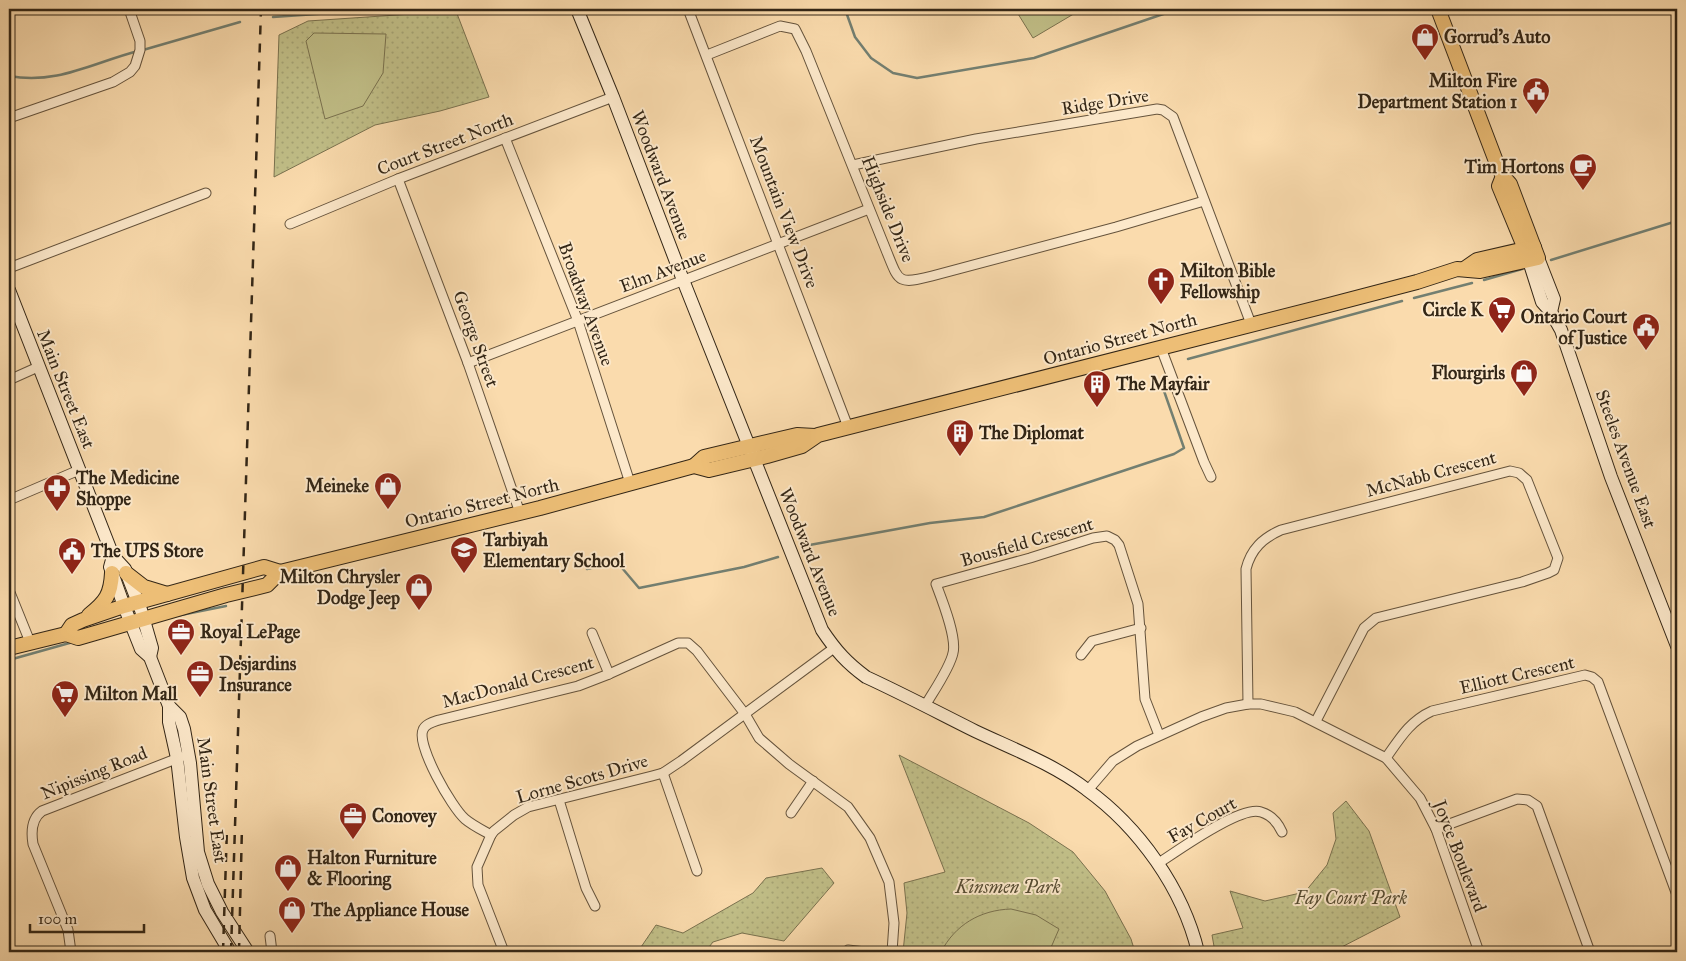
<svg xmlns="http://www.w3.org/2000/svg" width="1686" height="961" viewBox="0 0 1686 961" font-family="'IM FELL Great Primer',serif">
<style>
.park{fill:url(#park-dots);stroke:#7a724f}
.pitch{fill:#c1bf88;stroke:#7a724f}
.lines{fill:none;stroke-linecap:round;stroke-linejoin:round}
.stream{stroke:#737f71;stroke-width:2.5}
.street-casing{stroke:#65533c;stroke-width:11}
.secondary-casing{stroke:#332616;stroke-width:14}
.primary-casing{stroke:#332616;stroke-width:16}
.street{stroke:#fce8ca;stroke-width:9}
.secondary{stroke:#fce8ca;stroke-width:12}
.primary{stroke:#edbe76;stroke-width:14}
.rail{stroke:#332616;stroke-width:2.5;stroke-dasharray:9 9;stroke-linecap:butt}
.labels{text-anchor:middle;stroke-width:4;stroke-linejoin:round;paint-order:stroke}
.poi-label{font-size:18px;font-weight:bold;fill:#332616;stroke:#fce8ca;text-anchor:start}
.street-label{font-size:18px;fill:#332616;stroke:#fce8ca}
.park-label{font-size:18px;font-style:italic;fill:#564c32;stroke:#fce8ca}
</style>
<defs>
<pattern id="park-dots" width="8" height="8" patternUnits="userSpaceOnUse" patternTransform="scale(1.25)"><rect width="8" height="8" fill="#c1bf88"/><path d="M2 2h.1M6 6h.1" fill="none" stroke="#a6a475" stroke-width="1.8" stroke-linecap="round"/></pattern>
</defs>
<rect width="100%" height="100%" fill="#fadbad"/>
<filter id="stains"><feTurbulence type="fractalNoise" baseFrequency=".004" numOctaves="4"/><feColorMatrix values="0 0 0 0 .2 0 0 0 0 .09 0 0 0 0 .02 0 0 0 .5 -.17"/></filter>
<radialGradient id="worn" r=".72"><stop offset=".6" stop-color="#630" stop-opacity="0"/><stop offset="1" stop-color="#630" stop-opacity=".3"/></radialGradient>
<g class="park">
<path d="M456 11 489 97 440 111 375 125 274 177 279 35 308 21Z"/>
<path d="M899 755 1029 823 1073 852 1105 891 1131 939 1135 952H903L907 913 904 883 945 872Z"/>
<path d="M1346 801 1369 831 1400 917 1332 952H1215L1212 935 1243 928 1230 891 1265 901 1305 892 1327 865 1336 839 1333 813Z"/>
<path d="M822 868 834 883 784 941 742 933 713 942 705 952H644L639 950 656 925 683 933 753 893 766 878Z"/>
</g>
<g class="pitch">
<path d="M1015 9H1082L1033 38Z"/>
<path d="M314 33 386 34 383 73 363 106 325 119 306 41Z"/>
<path d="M1011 909 1036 915 1059 929 1049 952H941C955 925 980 910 1011 909Z"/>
</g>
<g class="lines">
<g class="stream">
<path d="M845 9 855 37 871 58 893 73 917 78 1034 58 1178 9"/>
<path d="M273 17 390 9"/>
<path d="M143 50 240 22"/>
<path d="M9 76C57 85 92 63 138 51"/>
<path d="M1551 260 1677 221"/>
<path d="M1484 280 1522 269"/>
<path d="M1414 298 1472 283"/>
<path d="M1188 359 1402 301"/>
<path d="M804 546 930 523 984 517 1174 454 1184 448 1164 391 1163 377"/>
<path d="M587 569 617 562 639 588 744 567 778 557"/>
<path d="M176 616 226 606"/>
<path d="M9 660 73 642"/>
</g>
<g class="street-casing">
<g id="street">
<path d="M688 9 848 427"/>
<path d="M707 55 780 26 795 29 806 51 886 250C899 282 897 285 932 276L1116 227 1204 201"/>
<path d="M9 118 113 82 130 72 135 66 140 50V41L129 9"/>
<path d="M505 138 578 321 630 483"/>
<path d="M853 165 976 139 1157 109 1163 110 1173 117 1251 324"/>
<path d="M398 179 468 363 520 513"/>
<path d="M290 224 398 179 613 97"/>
<path d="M9 268 206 193"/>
<path d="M1161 348 1204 462 1211 477"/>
<path d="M468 363 869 209"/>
<path d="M9 380 38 367"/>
<path d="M9 500 79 470"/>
<path d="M9 590 30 642"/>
<path d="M592 633 609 674"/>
<path d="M1081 655 1092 641 1141 628"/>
<path d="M1248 704 1246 569C1251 549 1263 538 1281 530L1510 471 1519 473 1527 480 1558 558 1554 570 1548 573 1522 582 1376 618 1364 628 1316 721"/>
<path d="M925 706C933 692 950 668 953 653 957 637 942 600 936 584L1030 558 1093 538 1107 536 1115 540 1119 545 1138 604 1145 699 1159 735"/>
<path d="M1386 758C1400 738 1410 721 1432 711L1585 675 1592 677 1598 682 1677 895"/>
<path d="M663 773 697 871"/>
<path d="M1088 790 1113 761 1137 746 1201 717 1226 708 1248 704H1261L1295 712 1386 758 1420 798 1436 829 1479 952"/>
<path d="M559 800 586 888 595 906"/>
<path d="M791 813 813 781"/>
<path d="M1436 829 1517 799 1528 800 1537 806 1590 952"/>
<path d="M491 835C482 830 472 825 465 819 452 808 416 745 423 730 425 724 433 722 439 720L578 686 609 674 678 643H688L697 651 745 714 759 738 789 764 848 807 870 838 889 882 894 923 892 952"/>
<path d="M1159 863C1177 851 1241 805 1261 812 1271 815 1278 823 1282 832"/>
<path d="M270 936 272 952"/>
<path d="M848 950 865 952"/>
<path d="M71 952 68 930 33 844C31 832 31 819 42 811L181 757"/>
<path d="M504 952 478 885 477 867 491 835 494 831 514 815 528 807 652 776 663 773 681 761 834 648"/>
</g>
</g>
<g class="secondary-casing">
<g id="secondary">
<path d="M577 9 613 97 683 280 822 630C836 651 847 663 866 677 903 694 939 713 975 731 1013 749 1053 764 1086 789 1139 827 1183 889 1198 952"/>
<path d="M1538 258 1554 299 1551 312"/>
<path d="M1529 261 1542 302 1551 312 1561 330 1611 477 1677 646"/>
<path d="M9 290 113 556 125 569 141 610 152 648 150 657"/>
<path d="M113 556 110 567 124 606 141 649 150 657 169 706V722L177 758 186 837 193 878 205 910 230 952"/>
<path d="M169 706 180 717 184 729 190 763 198 852 208 884 222 912 248 952"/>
</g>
</g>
<g class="primary-casing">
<g id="primary">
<path d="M1503 176 1499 186 1528 256"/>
<path d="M1464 269 1477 260 1534 247"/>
<path d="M694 466 704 457 797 435 815 436"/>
<path d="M126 573 144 587 167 594"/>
<path d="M89 615C106 602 111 594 112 573"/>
<path d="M66 634 72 625 83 620 124 606 264 567 280 572"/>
<path d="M9 648 66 634 78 638 226 595 267 585 280 572 540 508 694 466 709 470 767 456 802 446 818 435 1329 305 1417 282 1457 269 1480 271 1538 258 1510 184 1503 176 1497 164 1438 9"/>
</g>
</g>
<use href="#street" class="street"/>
<use href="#secondary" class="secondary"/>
<use href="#primary" class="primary"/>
<g class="rail">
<path d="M223 952 227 828"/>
<path d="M231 952 261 9"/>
<path d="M239 952 242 826"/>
</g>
</g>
<defs>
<g id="shop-pin" transform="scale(1.4375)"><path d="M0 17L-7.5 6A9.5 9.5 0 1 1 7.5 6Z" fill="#8f2418" stroke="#fce8ca"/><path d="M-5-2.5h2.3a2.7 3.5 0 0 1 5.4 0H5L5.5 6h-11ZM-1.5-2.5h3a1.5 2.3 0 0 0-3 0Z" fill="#fff"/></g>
<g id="civic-pin" transform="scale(1.4375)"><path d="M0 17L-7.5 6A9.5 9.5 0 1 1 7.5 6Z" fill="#8f2418" stroke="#fce8ca"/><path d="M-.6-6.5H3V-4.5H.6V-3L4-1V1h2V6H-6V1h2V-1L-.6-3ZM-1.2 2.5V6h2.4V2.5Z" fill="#fff"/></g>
<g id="cafe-pin" transform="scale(1.4375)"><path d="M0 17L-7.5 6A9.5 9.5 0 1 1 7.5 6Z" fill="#8f2418" stroke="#fce8ca"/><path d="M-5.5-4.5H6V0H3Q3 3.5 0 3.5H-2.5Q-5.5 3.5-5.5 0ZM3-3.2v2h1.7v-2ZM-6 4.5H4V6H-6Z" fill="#fff"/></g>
<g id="church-pin" transform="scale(1.4375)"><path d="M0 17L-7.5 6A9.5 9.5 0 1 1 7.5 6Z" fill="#8f2418" stroke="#fce8ca"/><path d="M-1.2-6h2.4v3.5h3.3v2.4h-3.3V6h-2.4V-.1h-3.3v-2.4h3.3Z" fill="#fff"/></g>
<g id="supermarket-pin" transform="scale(1.4375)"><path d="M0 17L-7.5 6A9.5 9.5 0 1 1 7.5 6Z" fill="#8f2418" stroke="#fce8ca"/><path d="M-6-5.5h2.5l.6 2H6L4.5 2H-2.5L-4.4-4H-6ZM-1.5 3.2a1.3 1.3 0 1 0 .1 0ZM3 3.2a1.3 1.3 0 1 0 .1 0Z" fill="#fff"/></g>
<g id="building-pin" transform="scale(1.4375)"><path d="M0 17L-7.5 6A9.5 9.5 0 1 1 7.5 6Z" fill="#8f2418" stroke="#fce8ca"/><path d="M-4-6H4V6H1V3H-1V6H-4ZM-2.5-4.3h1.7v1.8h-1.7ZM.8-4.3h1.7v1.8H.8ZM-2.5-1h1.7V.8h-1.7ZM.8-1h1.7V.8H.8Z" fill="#fff"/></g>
<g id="pharmacy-pin" transform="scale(1.4375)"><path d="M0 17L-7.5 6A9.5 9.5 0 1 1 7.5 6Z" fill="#8f2418" stroke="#fce8ca"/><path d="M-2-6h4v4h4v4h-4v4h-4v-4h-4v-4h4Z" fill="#fff"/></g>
<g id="school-pin" transform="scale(1.4375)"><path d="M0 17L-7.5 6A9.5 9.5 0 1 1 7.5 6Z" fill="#8f2418" stroke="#fce8ca"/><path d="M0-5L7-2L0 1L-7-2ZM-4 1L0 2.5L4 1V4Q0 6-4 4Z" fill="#fff"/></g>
<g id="office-pin" transform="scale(1.4375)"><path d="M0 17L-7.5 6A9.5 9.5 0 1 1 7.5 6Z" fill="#8f2418" stroke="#fce8ca"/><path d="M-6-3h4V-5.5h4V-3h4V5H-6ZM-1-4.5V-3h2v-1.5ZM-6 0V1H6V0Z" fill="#fff"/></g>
</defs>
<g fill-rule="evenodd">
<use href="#shop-pin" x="1425" y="37"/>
<use href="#civic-pin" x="1536" y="91"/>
<use href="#cafe-pin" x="1583" y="167"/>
<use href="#church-pin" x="1161" y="281"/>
<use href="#supermarket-pin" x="1502" y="310"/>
<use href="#civic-pin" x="1646" y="327"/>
<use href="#shop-pin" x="1524" y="373"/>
<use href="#building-pin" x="1097" y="384"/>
<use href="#building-pin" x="960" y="433"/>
<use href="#shop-pin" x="388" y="486"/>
<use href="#pharmacy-pin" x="57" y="488"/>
<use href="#school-pin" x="464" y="550"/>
<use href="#civic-pin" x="72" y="551"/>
<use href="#shop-pin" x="419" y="587"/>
<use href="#office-pin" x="181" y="632"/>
<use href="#office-pin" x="200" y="674"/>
<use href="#supermarket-pin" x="65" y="694"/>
<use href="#office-pin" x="353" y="816"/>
<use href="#shop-pin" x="288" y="868"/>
<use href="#shop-pin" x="292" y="910"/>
</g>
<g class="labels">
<g class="poi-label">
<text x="1444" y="43">Gorrud's Auto</text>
<text x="1517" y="87" text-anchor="end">Milton Fire<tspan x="1517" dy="21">Department Station 1</tspan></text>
<text x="1564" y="173" text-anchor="end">Tim Hortons</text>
<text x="1180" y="277">Milton Bible<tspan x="1180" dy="21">Fellowship</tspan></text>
<text x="1483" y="316" text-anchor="end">Circle K</text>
<text x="1627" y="323" text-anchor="end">Ontario Court<tspan x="1627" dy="21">of Justice</tspan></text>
<text x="1505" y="379" text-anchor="end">Flourgirls</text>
<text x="1116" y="390">The Mayfair</text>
<text x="979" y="439">The Diplomat</text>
<text x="76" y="484">The Medicine<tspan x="76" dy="21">Shoppe</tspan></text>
<text x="369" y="492" text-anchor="end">Meineke</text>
<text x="483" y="546">Tarbiyah<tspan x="483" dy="21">Elementary School</tspan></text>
<text x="91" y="557">The UPS Store</text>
<text x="400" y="583" text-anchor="end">Milton Chrysler<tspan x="400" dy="21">Dodge Jeep</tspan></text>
<text x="200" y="638">Royal LePage</text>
<text x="219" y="670">Desjardins<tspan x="219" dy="21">Insurance</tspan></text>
<text x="84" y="700">Milton Mall</text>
<text x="372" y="822">Conovey</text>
<text x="307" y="864">Halton Furniture<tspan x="307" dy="21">&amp; Flooring</tspan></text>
<text x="311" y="916">The Appliance House</text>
</g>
<g class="street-label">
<text transform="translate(1105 102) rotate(-9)" y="6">Ridge Drive</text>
<text transform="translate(445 144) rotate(-21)" y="6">Court Street North</text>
<text transform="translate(661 175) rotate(69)" y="6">Woodward Avenue</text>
<text transform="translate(888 209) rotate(68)" y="6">Highside Drive</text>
<text transform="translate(784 212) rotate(69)" y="6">Mountain View Drive</text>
<text transform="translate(663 271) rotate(-21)" y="6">Elm Avenue</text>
<text transform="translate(586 304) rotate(70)" y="6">Broadway Avenue</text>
<text transform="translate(476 339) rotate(70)" y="6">George Street</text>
<text transform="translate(1120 339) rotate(-15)" y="6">Ontario Street North</text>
<text transform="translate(66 389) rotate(68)" y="6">Main Street East</text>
<text transform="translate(1626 459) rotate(70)" y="6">Steeles Avenue East</text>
<text transform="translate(1431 474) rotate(-15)" y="6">McNabb Crescent</text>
<text transform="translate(482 503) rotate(-14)" y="6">Ontario Street North</text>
<text transform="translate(1027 542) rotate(-16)" y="6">Bousfield Crescent</text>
<text transform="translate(810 552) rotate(68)" y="6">Woodward Avenue</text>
<text transform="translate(1517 675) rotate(-13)" y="6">Elliott Crescent</text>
<text transform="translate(518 682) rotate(-15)" y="6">MacDonald Crescent</text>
<text transform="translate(94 773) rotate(-22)" y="6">Nipissing Road</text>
<text transform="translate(582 779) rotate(-16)" y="6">Lorne Scots Drive</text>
<text transform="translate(212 800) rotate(82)" y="6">Main Street East</text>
<text transform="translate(1202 820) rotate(-29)" y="6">Fay Court</text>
<text transform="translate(1460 856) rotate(69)" y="6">Joyce Boulevard</text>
</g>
<g class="park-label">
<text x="1008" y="893">Kinsmen Park</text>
<text x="1351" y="904">Fay Court Park</text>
</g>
</g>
<rect width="1686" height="961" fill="none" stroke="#fadbad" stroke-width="30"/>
<rect x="10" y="10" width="1666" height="941" fill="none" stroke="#332616" stroke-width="2.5"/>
<rect x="15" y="15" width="1656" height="931" fill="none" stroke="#332616"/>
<path d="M30 924v8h114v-8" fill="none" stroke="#332616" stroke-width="2.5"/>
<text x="38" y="924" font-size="15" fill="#332616" stroke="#fce8ca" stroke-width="4" paint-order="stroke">100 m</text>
<rect width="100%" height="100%" filter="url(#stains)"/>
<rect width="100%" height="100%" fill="url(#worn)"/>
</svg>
